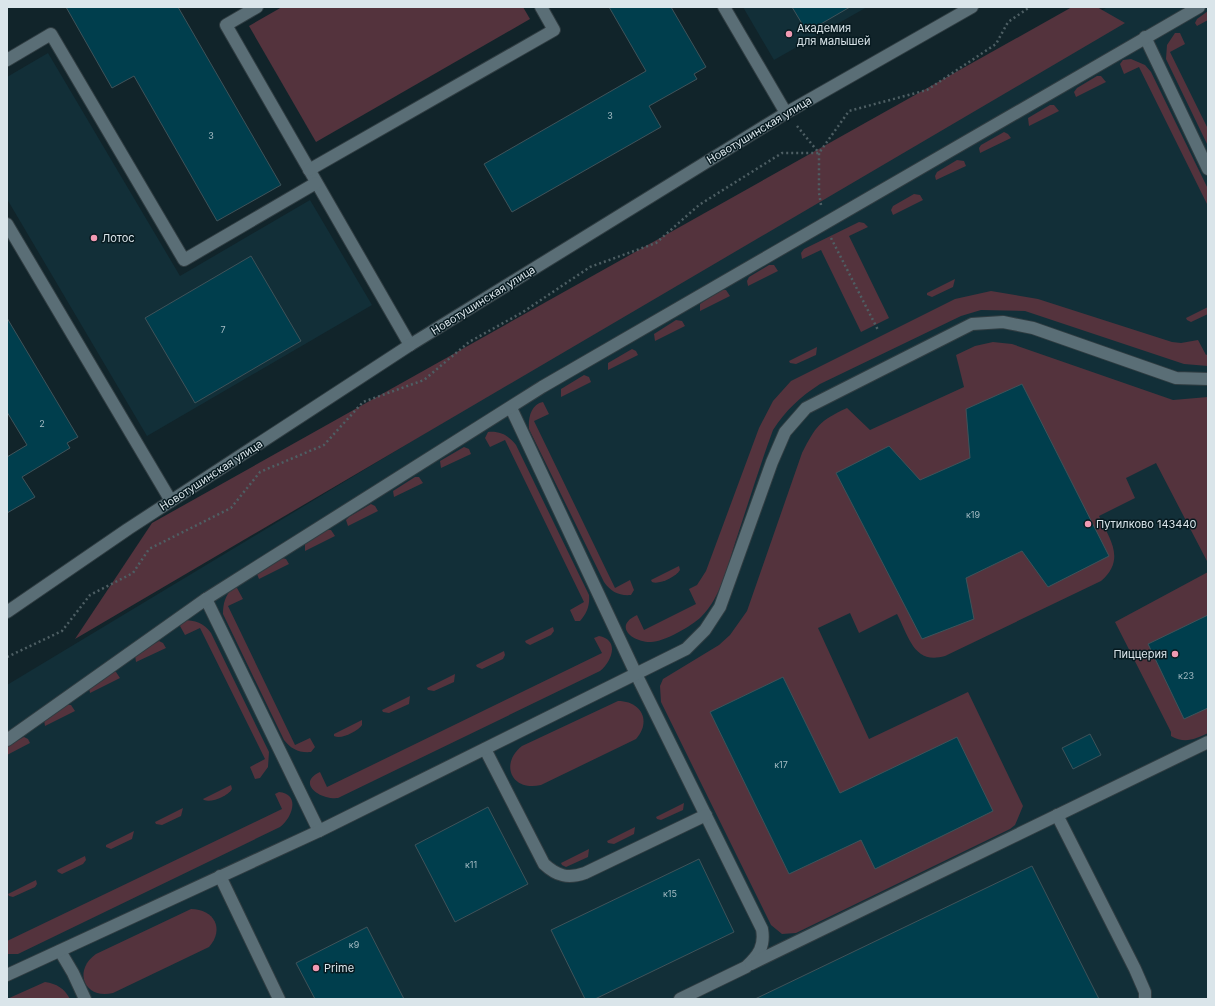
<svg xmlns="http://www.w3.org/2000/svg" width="1215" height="1006" viewBox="0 0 1215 1006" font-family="Inter,sans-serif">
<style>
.built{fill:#122f38}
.green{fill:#54333d}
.building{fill:#003e4d;stroke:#3f535a}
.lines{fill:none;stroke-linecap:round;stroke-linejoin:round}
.minor-casing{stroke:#303d42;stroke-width:14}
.path{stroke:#4e5f64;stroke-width:2.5;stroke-dasharray:2 3;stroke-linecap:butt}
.minor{stroke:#5a6e76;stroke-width:12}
.poi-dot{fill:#f19ab3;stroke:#071a20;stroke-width:1.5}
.labels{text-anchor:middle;stroke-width:3;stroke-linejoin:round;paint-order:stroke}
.number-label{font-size:9px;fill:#a4bbc3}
.poi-label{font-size:11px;fill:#dae5ea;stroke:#071a20;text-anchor:start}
.street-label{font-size:11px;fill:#dae5ea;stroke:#071a20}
</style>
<rect width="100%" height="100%" fill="#11242a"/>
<g class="built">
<path d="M743 7H867L774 60Z"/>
<path d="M1108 7H1208V999H7V685L495 391 1040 44Z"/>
<path d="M48 53 180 276 310 200 372 305 147 436 7 199V77Z"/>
</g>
<g class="green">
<path d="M282 7H523L530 19 316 142 249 26Z"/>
<path d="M1072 7H1097L1125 23 75 639 152 523Z"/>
<path d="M1208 11V20L1197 26 1195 23 1197 19Z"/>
<path d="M1175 33H1180L1185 44 1170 52 1208 129V146L1166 59 1167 45Z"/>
<path d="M1131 59 1145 65 1151 72 1208 189V206L1139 67 1124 74 1120 64 1123 60Z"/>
<path d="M1097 76H1101L1106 82 1076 97 1074 92 1077 88Z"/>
<path d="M1050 105H1054L1059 111 1029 126 1028 118Z"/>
<path d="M1004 132 1008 134 1011 138 980 153 979 148 981 145Z"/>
<path d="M957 160 964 161 966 166 936 180 935 176 937 172Z"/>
<path d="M914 194 920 195 923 200 893 215 891 210 893 206Z"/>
<path d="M859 222 864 223 868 227 849 236 889 318 861 332 821 250 802 259 801 253 804 249Z"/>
<path d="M769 265H774L778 271 748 286 747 281 749 277Z"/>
<path d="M955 279 953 287 932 297 927 295V293Z"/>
<path d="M721 290H726L730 296 700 311V304Z"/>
<path d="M991 291 1038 299 1172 342 1181 343 1198 340 1206 355 1208 354V366L1184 364 1025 311 981 310 961 316 820 384C800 397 786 410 773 430 760 465 749 501 737 537 728 564 722 596 701 617 692 626 662 643 650 642 632 642 613 626 637 615L644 630 696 604 689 589 697 585 706 571 759 428 773 401 791 381 955 299Z"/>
<path d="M1208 307V314L1191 322 1187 320 1186 318Z"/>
<path d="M676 320 682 321 685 326 655 341 654 334Z"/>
<path d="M993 342 1012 344 1173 400 1208 397V563L1156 463 1126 478 1135 498 1099 516C1110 540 1126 559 1101 581L945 656C914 665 909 637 897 614L859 633 850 613 818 628 869 739 968 692 1023 806 1015 825 1010 829 796 933 782 934 771 925 661 702 660 686 663 679 719 645 730 635 747 611 802 453C816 426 819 421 847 408L870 430 964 387 956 355 975 346Z"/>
<path d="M817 347 816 355 796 364 790 363 789 361Z"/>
<path d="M632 349 636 351 638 355 608 370V363Z"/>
<path d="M584 375 589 377 591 382 561 397V389Z"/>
<path d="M543 402 549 414 534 421 615 588 630 580 634 590 631 595C619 596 611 592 604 582L529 429C528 418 531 404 543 402Z"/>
<path d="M488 432C500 431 508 435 516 445L589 595C590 605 587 613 580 621H575L570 610 584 602 505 440 490 447 485 438Z"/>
<path d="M464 447 469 449 471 454 441 468 440 461Z"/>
<path d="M415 477H419L423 483 394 497 393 491Z"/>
<path d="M371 504 375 506 378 511 348 526 346 520 349 517Z"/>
<path d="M327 530H331L335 536 305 551V543Z"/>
<path d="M282 558 286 559 289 564 259 579 257 574Z"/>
<path d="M679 566 680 570C676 577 659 585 652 582L651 580Z"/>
<path d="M1208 572V733C1195 739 1185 744 1171 736V732L1115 622Z"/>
<path d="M233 588H237L243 599 228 606 295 745 310 738 315 747 311 752C299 753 291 749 284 740L223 614C223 604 225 595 233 588Z"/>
<path d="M183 620C195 620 204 623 211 633L269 752 268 767 260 778 255 779 250 767 265 759 200 628 185 635 180 626Z"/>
<path d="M553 627 554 631 551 635 530 645 526 643 525 641Z"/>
<path d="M599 636C620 640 612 661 600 671L338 798C320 800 296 783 320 772L327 787 602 653 594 638Z"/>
<path d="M159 641 163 643 166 648 136 662 135 655Z"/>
<path d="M504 651 505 655 503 659 482 669 477 667 476 665Z"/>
<path d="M112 672H116L120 678 90 693 89 688Z"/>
<path d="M455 674 454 682 434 691 428 690 427 688Z"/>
<path d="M410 696 409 704 389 713 383 712 382 710Z"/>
<path d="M618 701C641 701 652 721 636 739L541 785C512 792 499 764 522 746Z"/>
<path d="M66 705H71L75 711 45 726 44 720Z"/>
<path d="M362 720V725C358 731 341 740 334 736V734Z"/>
<path d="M24 737 28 739 30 743 7 755V746Z"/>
<path d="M231 785 232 789C228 796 212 803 204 800L203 799Z"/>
<path d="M279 792C301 794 292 818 280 827L18 954H7V941L282 809 275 794Z"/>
<path d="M684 803 683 810 661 820 657 819 656 817Z"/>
<path d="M183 808 181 816 162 825 156 824 155 822Z"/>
<path d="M635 827 634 834 614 844 608 843 607 841Z"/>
<path d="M134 831 132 839 111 849 106 847V845Z"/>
<path d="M589 849 588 857 566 867 562 865 561 863Z"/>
<path d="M85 856 86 860 83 864 62 874 58 872 57 870Z"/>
<path d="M36 880 37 884 35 887 13 897 9 896 8 894Z"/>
<path d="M191 909C214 909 225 929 209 947L113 993C85 1000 72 971 96 954Z"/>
<path d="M45 982C57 984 64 988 70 999H7Z"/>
</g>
<g class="building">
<path d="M66 7H178L281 185 217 221 134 76 112 88Z"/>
<path d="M609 7H671L706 67 694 74 697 79 649 106 661 127 512 212 484 164 646 71Z"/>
<path d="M792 7H850L807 32Z"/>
<path d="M251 256 301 341 195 403 145 318Z"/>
<path d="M7 318 78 437 67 443 70 448 22 477 35 497 7 513V457L27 445 7 412Z"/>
<path d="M1022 384 1109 556 1048 587 1022 551 966 578 974 619 922 639 836 473 889 446 920 480 970 458 966 409Z"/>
<path d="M1208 615V708L1184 719 1148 644Z"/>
<path d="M783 677 840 793 957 737 993 811 875 869 861 840 789 874 710 712Z"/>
<path d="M1090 734 1101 755 1073 769 1062 748Z"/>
<path d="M488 807 528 884 455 922 415 845Z"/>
<path d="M699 859 734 932 595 999H585L551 930Z"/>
<path d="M1032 866 1099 999H755Z"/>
<path d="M367 927 404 999H315L296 963Z"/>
</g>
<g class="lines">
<g class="minor-casing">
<g id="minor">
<path d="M257 7 226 25 410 345"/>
<path d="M724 7 786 113"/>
<path d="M1145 37 1208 169"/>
<path d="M7 60 51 34 184 260 316 183"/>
<path d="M309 170 554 30 541 7"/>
<path d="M7 224 171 501"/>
<path d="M511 408 636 674 762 929C765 946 759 955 746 967L680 999"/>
<path d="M206 599 319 831"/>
<path d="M7 612 128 529 410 345 786 113 972 7"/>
<path d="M7 740 206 599 542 387 1199 7"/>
<path d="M485 749 544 864C557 876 568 879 585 873L706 815"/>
<path d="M1057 815 1135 969 1145 992V999"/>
<path d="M220 876 279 999"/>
<path d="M60 951 73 973 85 999"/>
<path d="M751 964 1208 742"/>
<path d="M7 975 319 831 686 649 705 630 720 607 772 462 785 432 806 408 972 324 1003 322 1033 328 1176 378 1208 379"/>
</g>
</g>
<g class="path">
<path d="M797 126 819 153V193L821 205"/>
<path d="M831 238 878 330"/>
<path d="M7 657 62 631 90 595 133 573 149 549 231 508 260 472 324 445 363 402 424 380 469 342 523 312 590 267 656 243 699 205 782 153H819L849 111 927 90 996 44 1008 22 1030 7"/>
</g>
<use href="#minor" class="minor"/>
</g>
<g class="poi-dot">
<circle cx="789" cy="34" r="4"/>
<circle cx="94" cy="238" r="4"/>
<circle cx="1088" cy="524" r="4"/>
<circle cx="1175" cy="654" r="4"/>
<circle cx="316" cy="968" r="4"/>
</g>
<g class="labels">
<g class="number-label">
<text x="610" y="119">3</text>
<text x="211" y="139">3</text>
<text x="223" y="333">7</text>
<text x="42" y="427">2</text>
<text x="973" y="518">к19</text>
<text x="1186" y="679">к23</text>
<text x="781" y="768">к17</text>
<text x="471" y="868">к11</text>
<text x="670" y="897">к15</text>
<text x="354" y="948">к9</text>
</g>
<g class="poi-label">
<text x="797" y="32">Академия<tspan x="797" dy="13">для малышей</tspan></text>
<text x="102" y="242">Лотос</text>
<text x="1096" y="528">Путилково 143440</text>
<text x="1167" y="658" text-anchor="end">Пиццерия</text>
<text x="324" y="972">Prime</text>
</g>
<g class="street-label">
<text transform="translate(759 130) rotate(-31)" y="4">Новотушинская улица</text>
<text transform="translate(483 300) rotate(-32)" y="4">Новотушинская улица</text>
<text transform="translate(211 475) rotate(-33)" y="4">Новотушинская улица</text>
</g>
</g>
<rect width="1215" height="1006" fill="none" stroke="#dae5ea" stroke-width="16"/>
</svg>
